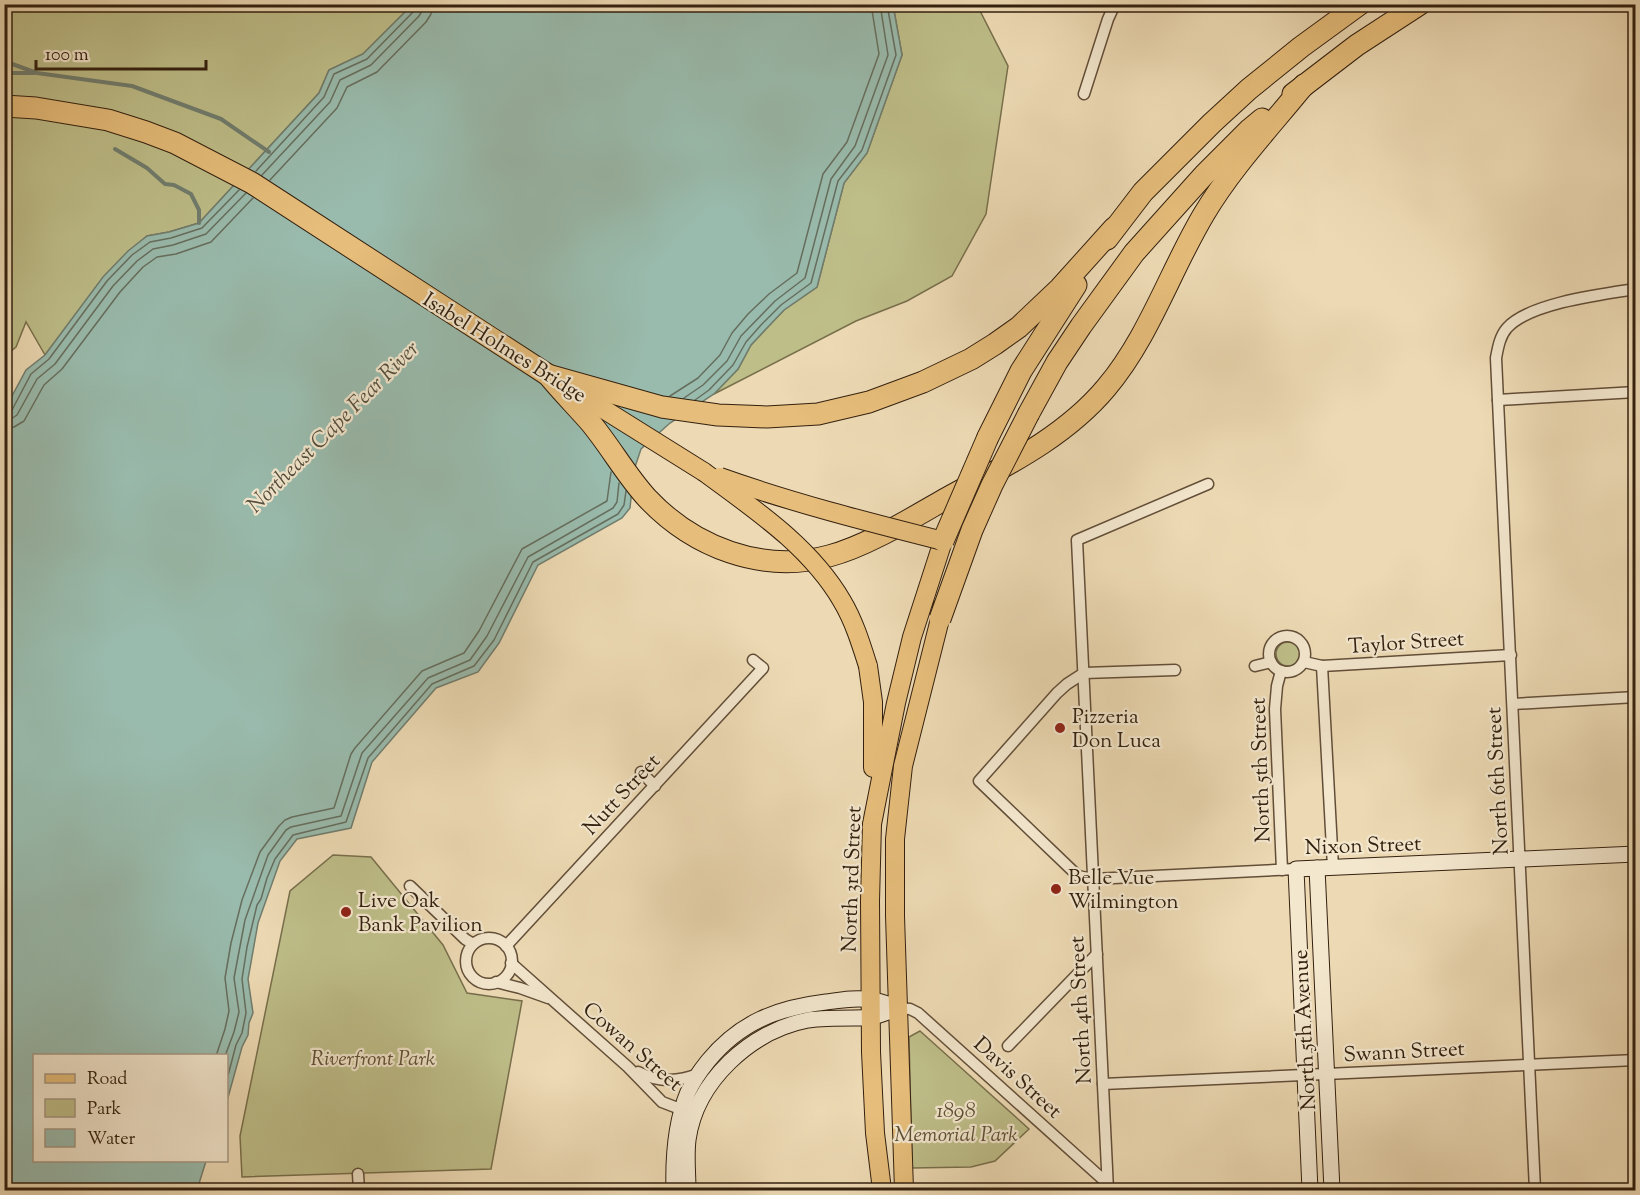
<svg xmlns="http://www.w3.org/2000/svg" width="1640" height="1195" viewBox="0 0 1640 1195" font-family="'Sorts Mill Goudy',serif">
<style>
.green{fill:#bebe89;stroke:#786f4c;stroke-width:1.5}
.water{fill:#99bbad;stroke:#707d6e;stroke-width:1.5}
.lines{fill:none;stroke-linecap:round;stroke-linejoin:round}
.shore{stroke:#666e5e;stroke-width:1.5}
.stream{stroke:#707d6e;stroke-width:4}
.street-casing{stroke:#624e38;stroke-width:13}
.secondary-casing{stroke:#33200f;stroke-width:17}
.primary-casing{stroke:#33200f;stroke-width:20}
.highway-casing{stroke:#33200f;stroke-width:23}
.street{stroke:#f3e7ce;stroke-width:10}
.secondary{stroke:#f3e7ce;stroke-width:15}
.primary{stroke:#e6bd7a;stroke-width:18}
.highway{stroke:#e6bd7a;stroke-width:21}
.primary-bridge-casing{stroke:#33200f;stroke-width:20;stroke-linecap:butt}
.highway-bridge-casing{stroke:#33200f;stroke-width:23;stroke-linecap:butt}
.primary-bridge{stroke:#e6bd7a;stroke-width:18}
.highway-bridge{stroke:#e6bd7a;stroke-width:21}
.poi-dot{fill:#8f2418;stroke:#f3e7ce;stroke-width:2}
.labels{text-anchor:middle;stroke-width:4.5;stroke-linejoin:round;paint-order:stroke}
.street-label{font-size:21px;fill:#33200f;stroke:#f3e7ce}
.poi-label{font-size:21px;fill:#33200f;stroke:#f3e7ce;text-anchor:start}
.park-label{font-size:21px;font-style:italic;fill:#5d4f34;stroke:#f3e7ce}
.water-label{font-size:22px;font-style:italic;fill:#524e3e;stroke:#f3e7ce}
</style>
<rect width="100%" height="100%" fill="#eddab4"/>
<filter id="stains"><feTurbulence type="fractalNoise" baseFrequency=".00333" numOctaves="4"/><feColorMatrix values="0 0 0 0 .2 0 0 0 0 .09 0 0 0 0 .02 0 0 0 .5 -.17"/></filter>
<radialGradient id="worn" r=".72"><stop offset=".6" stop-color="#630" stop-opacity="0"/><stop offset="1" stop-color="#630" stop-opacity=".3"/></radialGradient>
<g class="green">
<path d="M5 5H412L363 54 329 70 319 93 199 223 169 232 147 236 103 278 45 355 26 322 16 347 5 356Z"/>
<path d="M893 5H977L1008 66 986 214 952 276 907 301 856 321 714 394 738 369 751 345 765 330 784 310 817 287 844 183 867 153 902 55Z"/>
<circle cx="1288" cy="654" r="12"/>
<path d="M333 855 371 857 443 945 467 993 522 1001 491 1169 242 1177 240 1136 290 891Z"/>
<path d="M920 1031 1029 1129 995 1161 971 1167 912 1168 909 1037Z"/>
</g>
<path class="water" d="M412 5H893L902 55 867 153 844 183 817 287 784 310 765 330 751 345 738 369 714 394 670 423 641 449 634 470 630 508 622 518 538 565 499 643 478 672 436 688 372 762 351 828 297 839 280 861 258 923 248 979 253 1013 249 1023 248 1035 242 1047 227 1101 226 1056H34V1160L206 1161 197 1190H5L4 411 26 370 45 355 103 277 128 251 147 236 169 232 199 223 319 93 329 70 363 54Z"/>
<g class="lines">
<g class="shore">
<path d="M256 171 324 97 334 74 367 59 414 11 416 4"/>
<path d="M262 175 330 102 340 80 371 65 419 16 422 11 423 4"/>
<path d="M270 180 337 108 347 87 377 72 426 22 431 14 432 4"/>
<path d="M670 396 698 378 720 355 732 333 748 314 769 294 797 273 823 174 847 142 879 54 871 4"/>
<path d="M684 398 703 385 727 361 741 336 775 301 805 278 831 179 855 146 888 55 880 4"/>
<path d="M695 400 709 390 733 365 746 342 761 325 781 305 811 283 838 181 862 150 896 55 887 4"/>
<path d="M4 412 12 410 31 374 49 359 107 281 132 255 150 242 171 238 202 228 239 190"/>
<path d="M4 420 11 419 17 415 37 379 55 364 113 286 137 261 153 249 173 245 206 234 246 193"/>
<path d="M4 429 14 427 24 421 44 385 62 369 120 292 143 267 157 257 176 254 211 242 253 198"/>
<path d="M216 1056 225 1029 229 1011 225 978 231 943 242 900 260 852 279 826 285 820 292 817 334 808 351 754 355 748 422 671 464 653 479 631 522 549 607 501 611 472"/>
<path d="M225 1056 234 1032 239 1012 234 978 245 920 268 855 286 830 291 827 341 816 362 753 428 678 470 660 487 636 528 557 613 508 617 502 619 483"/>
<path d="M226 1083 236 1045 242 1033 246 1013 242 979 247 947 257 905 261 899 267 878 275 859 293 835 346 822 368 758 432 684 474 666 494 640 533 562 618 514 624 505 626 491"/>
</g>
<g class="stream">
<path d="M4 61 37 73 132 86 221 119 269 152"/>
<path d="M4 73H34"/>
<path d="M115 149 147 168 165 184 174 185 191 194 199 210V223"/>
</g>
<g class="street-casing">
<g id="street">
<path d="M1084 94 1108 19 1115 4"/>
<path d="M1498 400 1636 392"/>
<circle cx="1287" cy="654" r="18"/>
<path d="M1304 662 1322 666 1511 655"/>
<path d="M1255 666 1271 662"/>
<path d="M1322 666 1333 867"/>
<path d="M1175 670 1084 673 1067 684 1057 693 979 781 1078 876 1093 879 1296 869"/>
<path d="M1281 671 1277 686 1275 709 1282 870"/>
<path d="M1513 704 1636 697"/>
<path d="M641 772 655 786"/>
<path d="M410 886 465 939 473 944"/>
<circle cx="489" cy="961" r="23"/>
<path d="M506 946 763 668 753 660"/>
<path d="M511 963 628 1067 662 1102 688 1112"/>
<path d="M496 982 520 988 548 998"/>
<path d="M898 1008 910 1009 918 1013 1107 1183"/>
<path d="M1008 1046 1097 954"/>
<path d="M638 1072C657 1082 678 1082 698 1074"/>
<path d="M1103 1084 1636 1060"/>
<path d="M358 1174 359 1190"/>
<path d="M1108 1190 1077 540 1208 484"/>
<path d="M1535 1190 1496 358C1498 347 1500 336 1507 328 1529 303 1603 294 1636 289"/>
</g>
</g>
<g class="secondary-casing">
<g id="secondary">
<path d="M1317 868 1332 1190"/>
<path d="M674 1190C673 1157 675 1123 688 1092 693 1081 700 1071 708 1061 740 1022 777 1008 826 1002 840 1000 858 997 872 1000 881 1001 890 1005 898 1008"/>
<path d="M688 1190C688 1174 686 1156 688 1140 696 1081 751 1031 808 1020 823 1018 839 1018 854 1018 860 1018 866 1018 872 1017 881 1015 890 1011 898 1008"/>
<path d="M1310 1190 1296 869 1636 854"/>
</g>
</g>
<g class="primary-casing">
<g id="primary">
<path d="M560 382 704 472"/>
<path d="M868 666 873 702V768"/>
<path d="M882 1190 875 1133 871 1052 870 901 872 824 896 703 912 637 943 541"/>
<path d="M904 1190 895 916V839L903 766 940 619 942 607"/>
</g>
</g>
<g class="highway-casing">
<g id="highway">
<path d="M1293 94 1357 45 1420 4"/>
<path d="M4 106 36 108 108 120 146 132 175 143 252 183 548 375 662 407 718 415 767 417 818 414 869 402 923 382 971 359 995 344 1019 327 1060 288 1114 228"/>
<path d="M1107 239 1143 192 1212 123 1249 89 1301 47 1360 4"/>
<path d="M548 375C561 391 576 406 590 422 610 446 626 475 647 498 693 547 762 574 829 556 867 546 912 518 947 498 1003 467 1064 438 1106 388 1149 337 1170 271 1204 214 1232 167 1270 127 1304 85"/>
<path d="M1029 413 1057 362 1081 326 1134 253 1204 175 1250 129 1262 119"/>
<path d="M988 437 1021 371 1076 285"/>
</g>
</g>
<use href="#street" class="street"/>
<use href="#secondary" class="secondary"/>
<use href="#primary" class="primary"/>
<use href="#highway" class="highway"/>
<g class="primary-bridge-casing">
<g id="primary-bridge">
<path d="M704 472C754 509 810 546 842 601 854 621 861 644 868 666"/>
<path d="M720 477C793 503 868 522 943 541"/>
</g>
</g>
<g class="highway-bridge-casing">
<g id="highway-bridge">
<path d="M943 541 988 437"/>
<path d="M940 619 972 530 992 485 1029 413"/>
</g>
</g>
<use href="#primary-bridge" class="primary-bridge"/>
<use href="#highway-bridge" class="highway-bridge"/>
</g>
<g class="poi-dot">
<circle cx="1060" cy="728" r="6"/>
<circle cx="1056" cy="889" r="6"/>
<circle cx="346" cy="912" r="6"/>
</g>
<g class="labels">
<g class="street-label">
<text transform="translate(505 347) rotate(32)" y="7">Isabel Holmes Bridge</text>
<text transform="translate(1406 642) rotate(-4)" y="7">Taylor Street</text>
<text transform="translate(1260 770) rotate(-92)" y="7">North 5th Street</text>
<text transform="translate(1497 781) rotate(-93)" y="7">North 6th Street</text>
<text transform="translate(621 794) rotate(-47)" y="7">Nutt Street</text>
<text transform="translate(1363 845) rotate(-2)" y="7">Nixon Street</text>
<text transform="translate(851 879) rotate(-88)" y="7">North 3rd Street</text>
<text transform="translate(1080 1010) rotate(-93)" y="7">North 4th Street</text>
<text transform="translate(1304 1030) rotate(-93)" y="7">North 5th Avenue</text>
<text transform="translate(633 1046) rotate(41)" y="7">Cowan Street</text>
<text transform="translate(1404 1051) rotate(-3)" y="7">Swann Street</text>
<text transform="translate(1018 1077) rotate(42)" y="7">Davis Street</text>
</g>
<g class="poi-label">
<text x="1072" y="723">Pizzeria<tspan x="1072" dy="24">Don Luca</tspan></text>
<text x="1068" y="884">Belle Vue<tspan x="1068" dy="24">Wilmington</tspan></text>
<text x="358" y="907">Live Oak<tspan x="358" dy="24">Bank Pavilion</tspan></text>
</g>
<g class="park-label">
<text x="373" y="1065">Riverfront Park</text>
<text x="956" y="1117">1898<tspan x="956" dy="24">Memorial Park</tspan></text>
</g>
<g class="water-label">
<text transform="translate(332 426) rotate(-45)" y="8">Northeast Cape Fear River</text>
</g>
</g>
<rect width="1640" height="1195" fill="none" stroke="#eddab4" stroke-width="24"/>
<rect x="6" y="6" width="1628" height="1183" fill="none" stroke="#33200f" stroke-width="3"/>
<rect x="12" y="12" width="1616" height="1171" fill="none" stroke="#33200f" stroke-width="1.5"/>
<rect x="33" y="1054" width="195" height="108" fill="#f3e7ce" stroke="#a69782" stroke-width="1.5"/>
<rect x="45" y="1074" width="30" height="9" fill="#e6bd7a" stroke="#a69782" stroke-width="1.5"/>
<text x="87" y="1084" font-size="18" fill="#33200f">Road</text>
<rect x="45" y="1099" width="30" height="18" fill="#bebe89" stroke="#a69782" stroke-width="1.5"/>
<text x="87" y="1114" font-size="18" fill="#33200f">Park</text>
<rect x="45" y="1129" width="30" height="18" fill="#99bbad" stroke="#a69782" stroke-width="1.5"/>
<text x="87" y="1144" font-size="18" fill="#33200f">Water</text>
<path d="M36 60v9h170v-9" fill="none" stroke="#33200f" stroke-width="3"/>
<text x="45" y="60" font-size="18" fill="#33200f" stroke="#f3e7ce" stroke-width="4.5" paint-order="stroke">100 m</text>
<rect width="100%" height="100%" filter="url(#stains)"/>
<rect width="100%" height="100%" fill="url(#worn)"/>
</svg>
